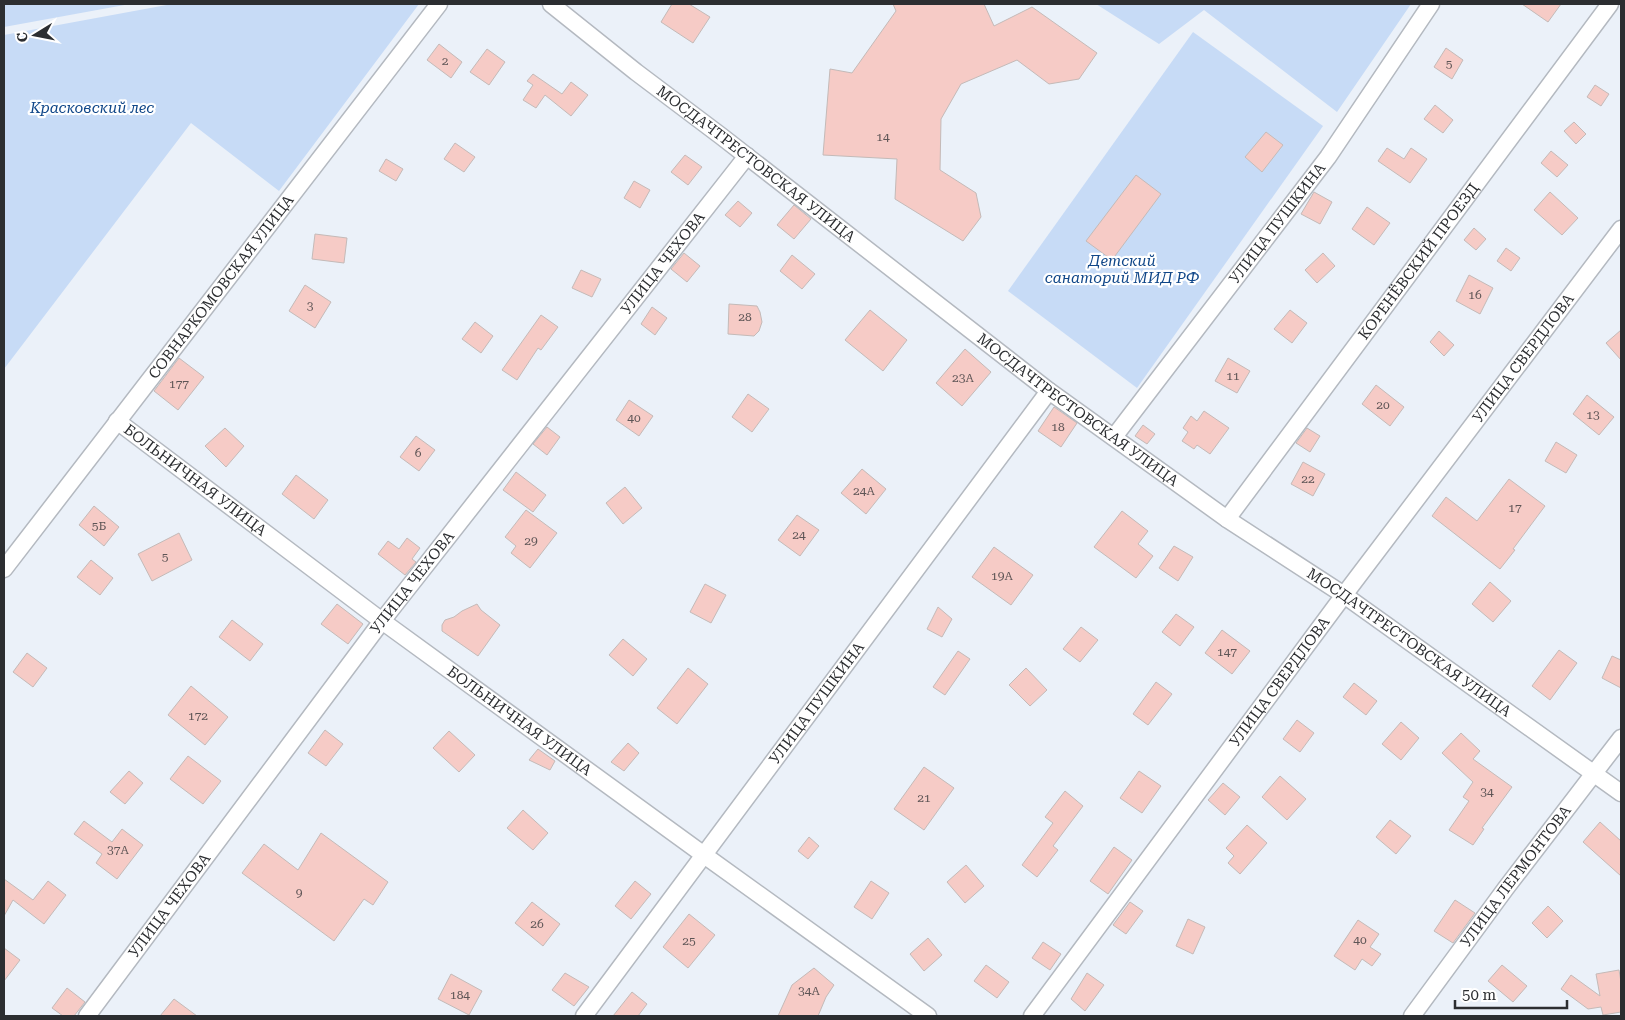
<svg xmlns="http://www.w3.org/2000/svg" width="1625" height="1020" viewBox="0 0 1625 1020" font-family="'Roboto Serif',serif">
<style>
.green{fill:#c7dbf6}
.building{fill:#f6cbc6;stroke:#c4bab8}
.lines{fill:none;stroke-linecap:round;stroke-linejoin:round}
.minor-casing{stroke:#b4b9c0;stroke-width:19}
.minor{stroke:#fff;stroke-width:16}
.labels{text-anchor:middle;stroke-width:4.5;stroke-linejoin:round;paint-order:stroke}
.number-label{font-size:12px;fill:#5e5556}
.park-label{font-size:15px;font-style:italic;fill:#0f4688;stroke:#fff}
.street-label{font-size:15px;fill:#2c2e31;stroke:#fff}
</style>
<rect width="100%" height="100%" fill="#ebf1f9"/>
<g class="green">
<path d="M4 4H130L4 27Z"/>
<path d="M172 4H419L279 191 191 123 4 369V35Z"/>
<path d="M1096 4H1411L1337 112 1204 10 1159 44Z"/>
<path d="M1193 32 1323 126 1137 388 1008 291Z"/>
</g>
<g class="building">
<path d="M672 4H689L710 17 693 43 661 22Z"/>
<path d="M893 4H984L994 26 1032 7 1097 53 1079 79 1049 84 1017 60 961 84 941 119 940 170 976 193 981 217 963 241 895 199 897 159 823 155 830 69 852 73 896 11Z"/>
<path d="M1522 4H1561L1548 22Z"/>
<path d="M439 44 462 62 451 78 427 60Z"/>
<path d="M1446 48 1463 60 1452 79 1434 67Z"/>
<path d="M487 49 505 62 489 85 470 72Z"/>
<path d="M533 74 562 94 571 82 588 95 571 116 545 95 536 108 523 100 533 85 527 81Z"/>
<path d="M1595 85 1609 94 1601 106 1587 97Z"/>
<path d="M1435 105 1453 120 1443 133 1424 119Z"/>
<path d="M1574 122 1586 134 1576 144 1564 131Z"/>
<path d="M1266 132 1283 145 1262 172 1245 157Z"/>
<path d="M455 143 475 157 464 172 444 159Z"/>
<path d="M1387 148 1404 159 1411 148 1427 159 1410 183 1378 161Z"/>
<path d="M1551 151 1568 165 1557 177 1541 163Z"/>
<path d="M685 155 702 167 688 185 671 172Z"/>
<path d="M386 159 403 169 396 181 379 171Z"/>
<path d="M1136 175 1161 194 1112 260 1086 241Z"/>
<path d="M634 181 650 190 640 208 624 198Z"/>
<path d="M1314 192 1332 202 1320 224 1301 214Z"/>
<path d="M1550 192 1578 218 1562 235 1534 210Z"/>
<path d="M738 201 752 213 740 227 725 215Z"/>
<path d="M794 205 811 219 794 239 777 225Z"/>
<path d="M1367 207 1390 223 1374 245 1352 229Z"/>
<path d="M1474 228 1486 239 1476 250 1464 240Z"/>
<path d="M315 234 347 238 344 263 312 259Z"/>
<path d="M1506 248 1520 258 1511 271 1497 261Z"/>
<path d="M684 253 700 266 687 282 671 269Z"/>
<path d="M1323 253 1335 266 1317 283 1305 270Z"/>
<path d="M792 255 815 274 802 289 780 271Z"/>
<path d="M581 270 601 279 592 297 572 288Z"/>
<path d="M1469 275 1493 288 1480 314 1456 301Z"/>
<path d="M305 285 331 302 315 328 289 311Z"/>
<path d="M729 304 757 306 760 312 762 322 759 331 754 336 728 334Z"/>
<path d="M652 307 667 318 655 335 641 324Z"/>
<path d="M870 310 907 340 883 371 845 340Z"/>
<path d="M1290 310 1307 323 1292 343 1274 329Z"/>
<path d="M541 315 558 327 541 350 538 348 517 380 502 370Z"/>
<path d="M475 322 493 336 481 353 462 339Z"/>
<path d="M1621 330V360L1606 343Z"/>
<path d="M1439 331 1454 345 1444 356 1430 342Z"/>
<path d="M965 349 991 372 962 406 936 383Z"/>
<path d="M179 358 204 377 178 410 154 391Z"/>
<path d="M1228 358 1250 371 1237 393 1215 381Z"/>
<path d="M1376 385 1404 407 1390 426 1362 404Z"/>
<path d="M748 394 769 409 752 432 732 417Z"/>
<path d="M1587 395 1614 417 1599 435 1573 414Z"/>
<path d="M629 400 653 416 639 436 616 420Z"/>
<path d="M1054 407 1077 423 1061 447 1038 431Z"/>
<path d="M1204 411 1229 428 1210 454 1197 445 1194 449 1182 441 1188 432 1183 428 1191 416 1197 421Z"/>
<path d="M1143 425 1155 434 1147 444 1135 436Z"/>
<path d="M547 427 560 437 547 455 533 444Z"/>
<path d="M225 428 244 446 226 467 205 446Z"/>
<path d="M1307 428 1320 436 1310 452 1296 443Z"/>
<path d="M416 436 435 450 419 471 400 457Z"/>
<path d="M1556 442 1577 455 1566 473 1545 461Z"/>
<path d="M1303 462 1325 474 1313 496 1291 484Z"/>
<path d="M862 469 886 489 866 514 841 493Z"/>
<path d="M516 472 546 495 533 512 503 490Z"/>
<path d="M296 475 328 500 314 519 282 494Z"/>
<path d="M1509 479 1545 506 1513 549 1515 550 1500 569 1432 516 1446 497 1477 521Z"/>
<path d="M625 487 642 508 623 524 606 503Z"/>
<path d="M94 506 119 527 104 546 79 525Z"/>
<path d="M526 510 557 533 530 568 511 553 516 546 505 537Z"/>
<path d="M1122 511 1148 531 1138 544 1153 556 1136 578 1094 547Z"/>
<path d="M797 515 819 530 800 556 778 540Z"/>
<path d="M179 533 192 560 152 581 138 554Z"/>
<path d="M407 538 420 548 412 559 416 562 405 575 378 554 388 541 399 549Z"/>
<path d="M1174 546 1193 557 1178 581 1159 568Z"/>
<path d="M994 547 1033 575 1011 605 972 577Z"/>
<path d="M91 560 113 578 100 595 77 577Z"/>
<path d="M1490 582 1511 601 1493 622 1472 604Z"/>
<path d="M705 584 726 595 711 623 690 612Z"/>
<path d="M337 604 363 624 348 644 321 624Z"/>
<path d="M477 604 481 610 500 625 478 656 442 631V625L445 620 454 617 462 611Z"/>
<path d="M938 607 952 619 942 637 927 629Z"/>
<path d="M1176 614 1194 627 1180 646 1162 632Z"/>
<path d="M232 620 263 644 250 661 219 637Z"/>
<path d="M1081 627 1098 640 1080 662 1063 649Z"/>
<path d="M1222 630 1250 651 1232 674 1205 653Z"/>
<path d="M623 639 647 659 633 676 609 655Z"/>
<path d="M1559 650 1577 663 1550 700 1532 686Z"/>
<path d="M958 651 970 659 945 695 933 687Z"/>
<path d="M27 653 47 668 33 687 13 672Z"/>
<path d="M1612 656 1621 660V688L1602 678Z"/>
<path d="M688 668 708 684 677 724 657 708Z"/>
<path d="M1026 668 1047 690 1030 706 1009 685Z"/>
<path d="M1156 682 1172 694 1148 725 1133 714Z"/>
<path d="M1354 683 1377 701 1366 715 1343 697Z"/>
<path d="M191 686 228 717 205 745 168 715Z"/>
<path d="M1297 720 1314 733 1300 752 1283 739Z"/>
<path d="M1401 722 1419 738 1401 760 1382 744Z"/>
<path d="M325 730 343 744 326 766 308 753Z"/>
<path d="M449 731 475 755 459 772 433 748Z"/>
<path d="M1461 733 1480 751 1473 759 1512 787 1482 828 1484 829 1473 845 1449 830 1469 801 1463 797 1473 782 1442 753Z"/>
<path d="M628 743 639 753 624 771 611 762Z"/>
<path d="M538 749 555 761 550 770 529 760Z"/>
<path d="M188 756 221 781 203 804 170 779Z"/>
<path d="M924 767 954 788 924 830 894 809Z"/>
<path d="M129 771 143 783 125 804 110 792Z"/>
<path d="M1139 771 1161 786 1142 813 1120 798Z"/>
<path d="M1280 776 1306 799 1287 820 1262 797Z"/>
<path d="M1223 783 1240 797 1225 815 1208 800Z"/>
<path d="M1065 791 1083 806 1053 846 1058 850 1037 877 1022 865 1053 823 1045 817Z"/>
<path d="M523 810 548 833 533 850 507 828Z"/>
<path d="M1390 820 1411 836 1396 854 1376 837Z"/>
<path d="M84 821 112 842 122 829 143 845 117 879 96 863 102 854 74 834Z"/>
<path d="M1600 822 1621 841V876L1583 842Z"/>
<path d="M1247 825 1267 843 1240 874 1228 863 1234 856 1226 848Z"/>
<path d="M321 833 388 882 373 905 364 899 334 941 242 873 264 844 298 870Z"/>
<path d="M809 837 819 846 808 859 798 851Z"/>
<path d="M1114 847 1132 860 1108 894 1090 881Z"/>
<path d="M966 865 984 886 965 903 947 882Z"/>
<path d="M4 879 33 900 48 881 66 895 44 924 13 900 4 916Z"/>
<path d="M635 881 651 894 631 919 615 906Z"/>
<path d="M871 881 889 893 872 919 854 907Z"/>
<path d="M1455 900 1475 913 1453 943 1434 931Z"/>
<path d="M532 902 560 924 543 946 515 923Z"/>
<path d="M1130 902 1143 911 1126 934 1113 925Z"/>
<path d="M1548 906 1563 921 1547 938 1532 923Z"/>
<path d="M689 914 715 935 688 968 663 947Z"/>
<path d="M1188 919 1205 927 1193 954 1176 946Z"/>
<path d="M1358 920 1379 934 1370 947 1381 954 1372 966 1362 959 1355 970 1334 956Z"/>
<path d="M928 938 942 955 924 971 910 954Z"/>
<path d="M1043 942 1061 954 1050 970 1032 958Z"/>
<path d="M4 948 20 960 4 981Z"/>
<path d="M986 965 1009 982 997 998 974 981Z"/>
<path d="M1502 965 1527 986 1513 1002 1488 981Z"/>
<path d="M814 968 834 985 826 997 818 1016H778L792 985Z"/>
<path d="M1619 970 1621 982V1012L1603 1015 1601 1007 1588 1009 1561 989 1571 975 1600 996 1596 974Z"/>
<path d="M565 973 589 987 574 1006 552 990Z"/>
<path d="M1087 973 1104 985 1085 1011 1071 999Z"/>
<path d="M451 974 482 991 469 1015 438 999Z"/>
<path d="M67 988 85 1002 74 1016H63L52 1008Z"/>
<path d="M632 992 647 1004 638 1016H613Z"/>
<path d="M174 999 197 1016H160Z"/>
</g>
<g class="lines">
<g class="minor-casing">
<g id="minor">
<path id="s1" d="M551 4 636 72 721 136 1049 391 1227 519 1344 595 1621 793"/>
<path id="s2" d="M117 421 382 621 704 855 928 1016"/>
<path id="s3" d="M1114 437 1328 157 1431 4"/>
<path id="s4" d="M1227 519 1610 4"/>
<path id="s5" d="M4 569 439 4"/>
<path id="s6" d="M87 1016 382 621 747 156"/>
<path id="s7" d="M584 1016 1049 391"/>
<path id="s8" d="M1032 1016 1344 595 1621 229"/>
<path id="s9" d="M1412 1016 1506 888 1621 738"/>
</g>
</g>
<use href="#minor" class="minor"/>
</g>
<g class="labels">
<g class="number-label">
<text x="445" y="65">2</text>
<text x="1449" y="68">5</text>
<text x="883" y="141">14</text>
<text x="1475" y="299">16</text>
<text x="310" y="310">3</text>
<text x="745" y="321">28</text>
<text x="1233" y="380">11</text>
<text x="963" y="382">23А</text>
<text x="179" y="388">177</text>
<text x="1383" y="409">20</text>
<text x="1593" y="419">13</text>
<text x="634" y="422">40</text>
<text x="1058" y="431">18</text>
<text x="418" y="457">6</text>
<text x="1308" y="483">22</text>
<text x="864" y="495">24А</text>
<text x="1515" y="512">17</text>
<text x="99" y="530">5Б</text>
<text x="799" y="539">24</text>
<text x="531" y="545">29</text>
<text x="165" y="561">5</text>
<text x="1002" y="580">19А</text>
<text x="1227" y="656">147</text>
<text x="198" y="720">172</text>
<text x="1487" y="796">34</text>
<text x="924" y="802">21</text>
<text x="118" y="854">37А</text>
<text x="299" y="897">9</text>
<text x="537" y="928">26</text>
<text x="1360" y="944">40</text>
<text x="689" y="945">25</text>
<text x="809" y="995">34А</text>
<text x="460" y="999">184</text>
</g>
<g class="park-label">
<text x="92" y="113">Красковский лес</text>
<text x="1122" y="266">Детский<tspan x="1122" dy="17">санаторий МИД РФ</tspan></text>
</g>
<g class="street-label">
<text dy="5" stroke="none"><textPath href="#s1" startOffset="260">МОСДАЧТРЕСТОВСКАЯ УЛИЦА</textPath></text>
<text dy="5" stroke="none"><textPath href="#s3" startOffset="269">УЛИЦА ПУШКИНА</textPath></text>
<text dy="5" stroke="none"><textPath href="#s4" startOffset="321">КОРЕНЁВСКИЙ ПРОЕЗД</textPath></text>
<text dy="5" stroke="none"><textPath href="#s6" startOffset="948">УЛИЦА ЧЕХОВА</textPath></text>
<text dy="5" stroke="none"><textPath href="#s5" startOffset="356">СОВНАРКОМОВСКАЯ УЛИЦА</textPath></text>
<text dy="5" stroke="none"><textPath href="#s8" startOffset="821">УЛИЦА СВЕРДЛОВА</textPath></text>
<text dy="5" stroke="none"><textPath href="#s1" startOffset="665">МОСДАЧТРЕСТОВСКАЯ УЛИЦА</textPath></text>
<text dy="5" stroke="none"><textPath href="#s2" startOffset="98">БОЛЬНИЧНАЯ УЛИЦА</textPath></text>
<text dy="5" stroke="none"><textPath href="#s6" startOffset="542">УЛИЦА ЧЕХОВА</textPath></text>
<text dy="5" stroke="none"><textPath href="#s1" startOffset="1070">МОСДАЧТРЕСТОВСКАЯ УЛИЦА</textPath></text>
<text dy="5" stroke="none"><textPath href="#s8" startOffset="416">УЛИЦА СВЕРДЛОВА</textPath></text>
<text dy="5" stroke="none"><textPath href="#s7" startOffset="390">УЛИЦА ПУШКИНА</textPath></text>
<text dy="5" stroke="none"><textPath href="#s2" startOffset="502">БОЛЬНИЧНАЯ УЛИЦА</textPath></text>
<text dy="5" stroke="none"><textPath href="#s9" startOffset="174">УЛИЦА ЛЕРМОНТОВА</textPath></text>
<text dy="5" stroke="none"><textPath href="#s6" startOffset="138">УЛИЦА ЧЕХОВА</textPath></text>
</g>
</g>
<rect width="1625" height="1020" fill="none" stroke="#2c2e31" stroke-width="10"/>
<g transform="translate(35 35) rotate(260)" stroke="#ffffff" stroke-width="4" paint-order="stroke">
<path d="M0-4L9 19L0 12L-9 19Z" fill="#2c2e31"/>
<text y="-8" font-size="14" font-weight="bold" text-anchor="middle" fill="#2c2e31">С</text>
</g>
<path d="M1455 1000v8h112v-8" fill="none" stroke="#2c2e31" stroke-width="2.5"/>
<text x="1462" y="1000" font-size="15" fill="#2c2e31" stroke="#ffffff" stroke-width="4" paint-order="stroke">50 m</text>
</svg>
